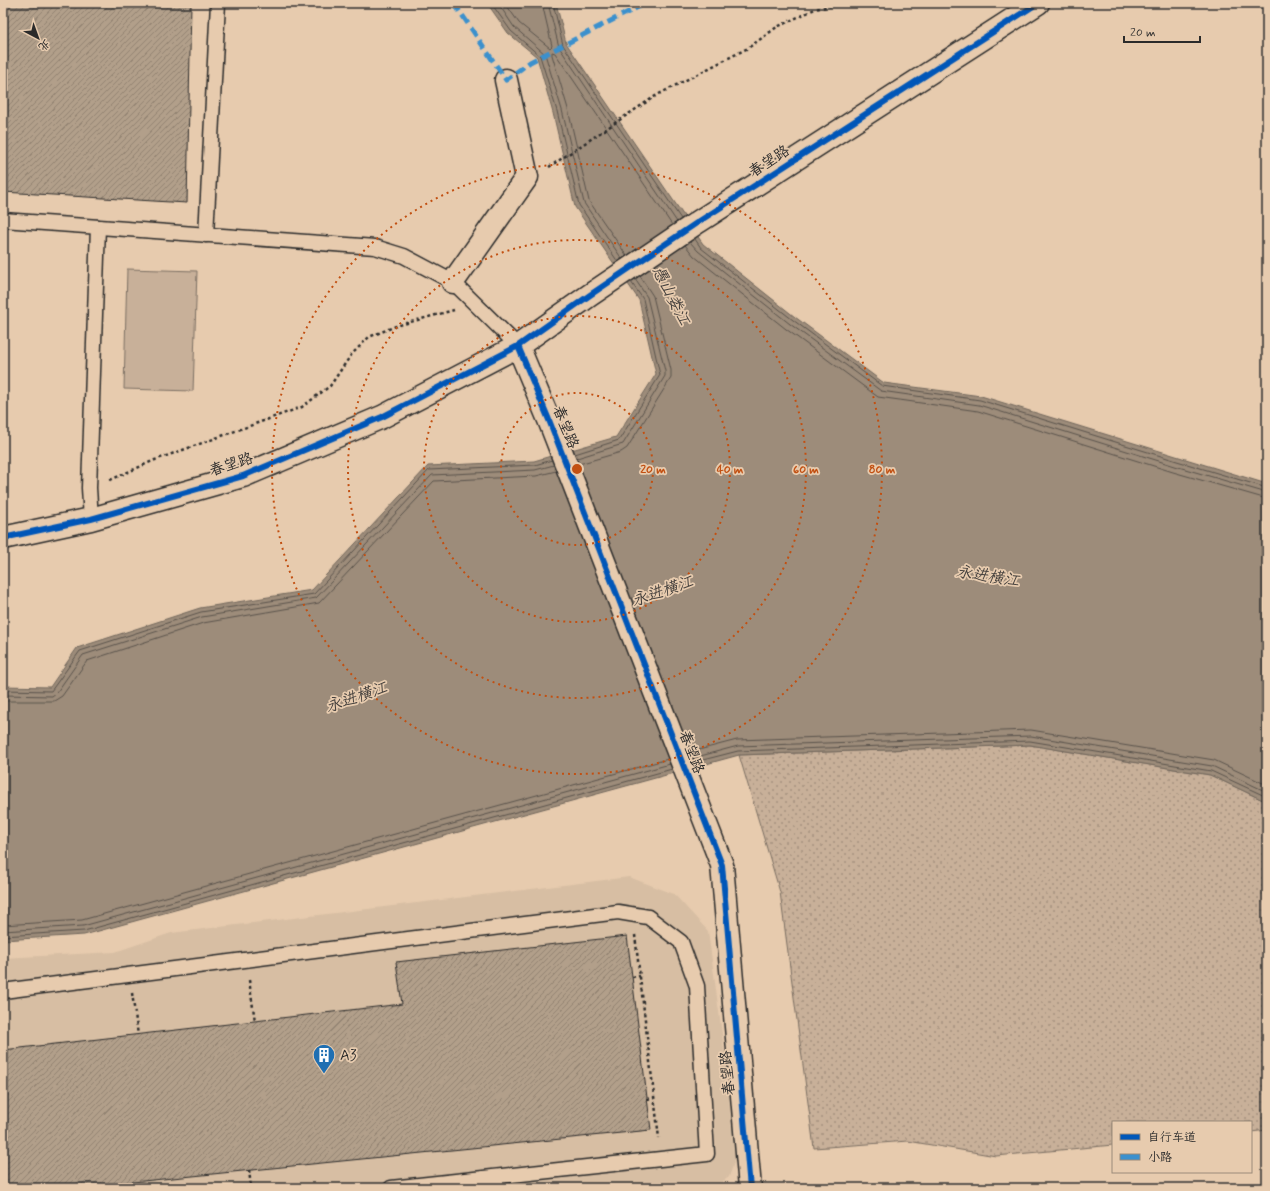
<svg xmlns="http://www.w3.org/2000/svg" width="1270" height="1191" viewBox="0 0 1270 1191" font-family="Mynerve,'LXGW WenKai TC',sans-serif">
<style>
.built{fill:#d7bea3}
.grass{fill:url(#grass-dots);stroke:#7a6e62}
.garden{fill:#c8b099;stroke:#7a6e62}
.water{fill:#9d8c7a;stroke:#6f655a}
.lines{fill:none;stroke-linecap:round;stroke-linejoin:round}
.shore{stroke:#59524b;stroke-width:1}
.building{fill:url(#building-hatch);stroke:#2b2b2b}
.lane-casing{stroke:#2b2b2b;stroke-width:17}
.street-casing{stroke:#2b2b2b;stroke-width:25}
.secondary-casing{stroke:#2b2b2b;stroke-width:25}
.path{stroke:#2b2b2b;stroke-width:2.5;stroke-dasharray:3 3;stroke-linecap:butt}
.lane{stroke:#e7cbae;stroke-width:14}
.street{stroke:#e7cbae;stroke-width:22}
.secondary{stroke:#e7cbae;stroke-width:22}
.quiet{stroke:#3b90cd;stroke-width:5;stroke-dasharray:10 5;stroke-linecap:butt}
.cycleway-casing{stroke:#e7cbae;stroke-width:8}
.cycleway{stroke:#0057b8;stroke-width:6}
.ring{fill:none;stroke:#c25012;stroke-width:2;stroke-dasharray:2 4}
.labels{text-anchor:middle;stroke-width:3.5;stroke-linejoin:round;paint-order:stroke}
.street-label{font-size:15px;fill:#2b2b2b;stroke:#e7cbae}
.poi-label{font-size:15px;fill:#2b2b2b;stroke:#e7cbae;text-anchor:start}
.water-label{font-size:16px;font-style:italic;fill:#423e3b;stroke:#e7cbae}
.centre{fill:#c25012;stroke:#e7cbae;stroke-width:2}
.ring-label{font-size:12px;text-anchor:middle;font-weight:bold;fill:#c25012;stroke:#e7cbae;stroke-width:3.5;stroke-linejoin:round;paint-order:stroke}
</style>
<defs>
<pattern id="grass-dots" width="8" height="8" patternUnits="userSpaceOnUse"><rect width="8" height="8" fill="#c8b099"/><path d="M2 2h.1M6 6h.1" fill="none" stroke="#a38f7d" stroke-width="1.8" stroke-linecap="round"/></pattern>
<pattern id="building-hatch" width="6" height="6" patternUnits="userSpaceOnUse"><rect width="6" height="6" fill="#b29f8a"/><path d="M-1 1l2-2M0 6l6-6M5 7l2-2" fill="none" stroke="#918271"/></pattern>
</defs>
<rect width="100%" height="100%" fill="#e7cbae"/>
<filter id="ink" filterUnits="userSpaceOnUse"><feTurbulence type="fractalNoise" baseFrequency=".025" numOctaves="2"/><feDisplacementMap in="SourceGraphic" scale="8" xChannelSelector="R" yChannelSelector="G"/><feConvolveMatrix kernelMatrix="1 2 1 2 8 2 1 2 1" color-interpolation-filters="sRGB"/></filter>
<g filter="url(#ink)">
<path class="built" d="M629 877 674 894 708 931 738 1151 729 1177 714 1188H3V958L115 952 171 933Z"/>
<path class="grass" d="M1030 745 1210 775 1267 802V1130L1251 1132V1122H1113V1145L996 1156 908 1141 814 1148 780 892 739 755Z"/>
<path class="garden" d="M127 269 197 271 193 391 124 389Z"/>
<path class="water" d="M487 3H556L566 43 703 244 795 317 884 383 981 396 1267 484V802L1210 775 1030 745 739 755 84 935 3 940V686L50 687 77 648 200 608 312 590 428 466 534 461 616 437 656 374 639 300 575 207 553 113 537 57 508 33Z"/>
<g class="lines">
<g class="shore">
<path d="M491 3 511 31 540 56 557 111 579 205 618 262"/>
<path d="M498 3 514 27 545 54 562 110 584 203 622 259"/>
<path d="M505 3 519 23 550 48 552 46 542 3"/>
<path d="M548 3 559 47 677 222"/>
<path d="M553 3 563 45 681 219"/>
<path d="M695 239 701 248 793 320 882 386 980 400 1177 461 1267 488"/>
<path d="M690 242 698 251 790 324 881 391 979 405 1175 466 1267 493"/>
<path d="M685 245 694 256 786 329 878 397 978 411 1173 472 1267 499"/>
<path d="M627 256 589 201 568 109 552 55V52L555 53 672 225"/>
<path d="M575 454 619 440 660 375 643 299 631 282"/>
<path d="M577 458 623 444 665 376V371L647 297 635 279"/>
<path d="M579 464 621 452 627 448 671 378V370L653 296 640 276"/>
<path d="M3 690 51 691 80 651 201 612 314 594 429 470 535 465 552 460"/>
<path d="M3 695 52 696 57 692 83 655 202 617 316 598 432 475 535 470 554 465"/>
<path d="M3 701H54L62 696 87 661 203 623 319 603 434 481 536 476 556 471"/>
<path d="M691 752 737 740 1031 730 1214 760 1267 785"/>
<path d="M693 758 738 746 1031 736 1212 766 1267 792"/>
<path d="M695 762 738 751 1030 741 1211 771 1267 797"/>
<path d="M3 925 82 920 668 759"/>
<path d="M3 931 83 926 670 764"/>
<path d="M3 936 84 931 672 769"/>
</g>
</g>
<g class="building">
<path d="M3 3H191L187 203 3 192Z"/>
<path d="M627 936 651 1130 73 1188H3V1050L402 1004 396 962Z"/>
</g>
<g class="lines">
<g class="lane-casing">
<g id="lane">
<path d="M3 220 375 247 404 256 453 282 518 346"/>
<path d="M206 235 218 3"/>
<path d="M91 519 89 488 98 227"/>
<path d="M3 991 618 912 648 917 681 942 697 986 707 1154 391 1188"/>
</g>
</g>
<g class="street-casing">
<g id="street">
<path d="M453 282 527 177 506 80"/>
<path d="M518 346 549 420 722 865 750 1188"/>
</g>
</g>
<g class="secondary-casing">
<path id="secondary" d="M3 538 91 519 243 476 382 417 518 346 590 295 698 222 1038 3"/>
</g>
<g class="path">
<path d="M549 167 657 95 748 48 777 27 815 9 846 3"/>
<path d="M110 480 155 460 302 407 330 386 351 355 369 337 396 326 454 310"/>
<path d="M635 935 659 1138"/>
<path d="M632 977 640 976"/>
<path d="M249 980 255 1021"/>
<path d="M132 993 138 1035"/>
<path d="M647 1099 654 1098"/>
<path d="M249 1170 251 1188"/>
</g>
<use href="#lane" class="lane"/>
<use href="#street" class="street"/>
<use href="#secondary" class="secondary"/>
<path class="quiet" d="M454 3 506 80 530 62 646 3"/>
<g class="cycleway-casing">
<g id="cycleway">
<path d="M518 346 549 420 722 865 750 1188"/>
<path d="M3 538 91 519 243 476 382 417 518 346 590 295 698 222 1038 3"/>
</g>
</g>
<use href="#cycleway" class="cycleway"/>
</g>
</g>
<g class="ring">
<circle cx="577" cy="469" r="76"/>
<circle cx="577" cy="469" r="153"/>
<circle cx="577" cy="469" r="229"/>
<circle cx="577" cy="469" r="305"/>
</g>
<defs>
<g id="building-pin" transform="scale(1.15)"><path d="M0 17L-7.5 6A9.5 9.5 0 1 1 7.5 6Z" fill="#1f6fb2" stroke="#e7cbae"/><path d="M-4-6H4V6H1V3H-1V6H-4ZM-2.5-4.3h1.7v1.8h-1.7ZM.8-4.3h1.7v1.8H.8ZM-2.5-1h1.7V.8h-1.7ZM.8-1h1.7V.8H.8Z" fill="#fff"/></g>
</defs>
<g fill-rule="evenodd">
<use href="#building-pin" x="324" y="1055"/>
</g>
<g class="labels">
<g class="street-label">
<text transform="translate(769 161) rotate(-33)" y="5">春望路</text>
<text transform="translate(566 427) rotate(68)" y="5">春望路</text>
<text transform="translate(231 464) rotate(-18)" y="5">春望路</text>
<text transform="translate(692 752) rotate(69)" y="5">春望路</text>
<text transform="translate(727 1073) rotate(-95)" y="5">春望路</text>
</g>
<g class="poi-label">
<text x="340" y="1060">A3</text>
</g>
<g class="water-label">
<text transform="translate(672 295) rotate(63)" y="6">愚山娄江</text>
<text transform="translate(988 575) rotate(9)" y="6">永进横江</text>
<text transform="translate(662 590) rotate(-19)" y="6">永进横江</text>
<text transform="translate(356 696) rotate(-19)" y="6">永进横江</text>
</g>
</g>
<circle cx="577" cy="469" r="6" class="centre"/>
<g class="ring-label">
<text x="653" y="473">20 m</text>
<text x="730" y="473">40 m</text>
<text x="806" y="473">60 m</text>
<text x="882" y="473">80 m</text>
</g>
<rect width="1270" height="1191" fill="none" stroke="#e7cbae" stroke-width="16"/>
<rect x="8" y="8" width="1254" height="1175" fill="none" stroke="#2b2b2b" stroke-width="1.5" filter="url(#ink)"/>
<rect x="1112" y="1121" width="140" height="52" fill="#e7cbae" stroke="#9c8b7a"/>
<rect x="1120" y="1134" width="20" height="6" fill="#0057b8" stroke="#9c8b7a"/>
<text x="1148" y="1141" font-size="12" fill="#2b2b2b">自行车道</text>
<rect x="1120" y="1154" width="20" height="6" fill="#3b90cd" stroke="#9c8b7a"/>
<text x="1148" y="1161" font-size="12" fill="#2b2b2b">小路</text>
<g transform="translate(38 38) rotate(139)" stroke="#e7cbae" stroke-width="3" paint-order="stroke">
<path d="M0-3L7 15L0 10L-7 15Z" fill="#2b2b2b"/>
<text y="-6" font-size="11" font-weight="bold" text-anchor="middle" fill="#2b2b2b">北</text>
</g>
<path d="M1124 36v6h76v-6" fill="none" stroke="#2b2b2b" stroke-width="2"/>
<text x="1130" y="36" font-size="12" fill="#2b2b2b" stroke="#e7cbae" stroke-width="3" paint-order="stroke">20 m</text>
</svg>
